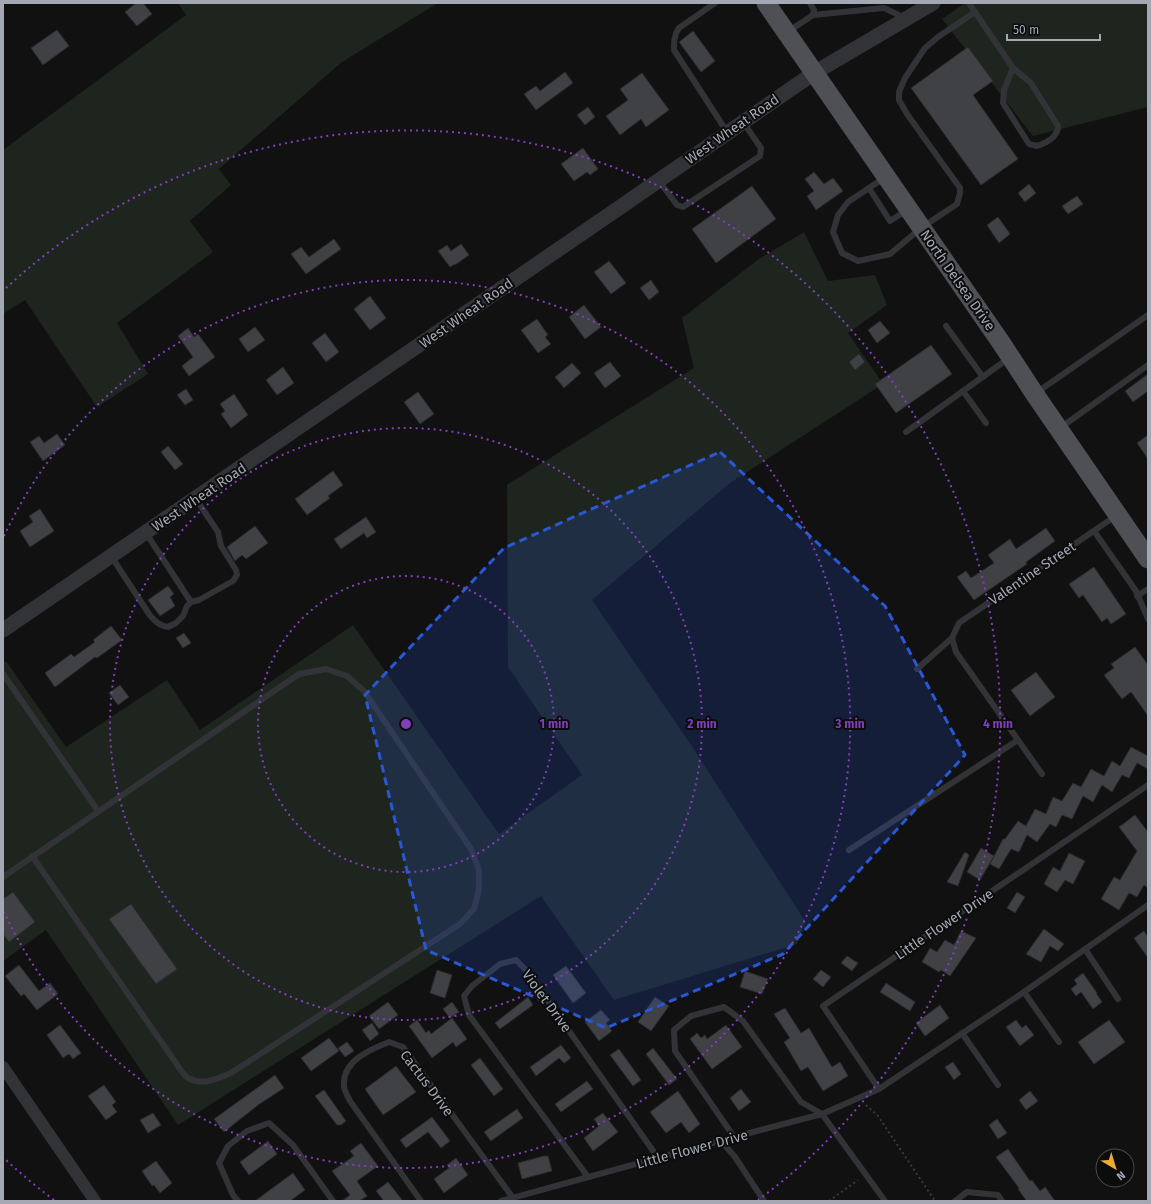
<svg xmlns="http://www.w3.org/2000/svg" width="1151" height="1204" viewBox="0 0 1151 1204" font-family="'Fira Sans',sans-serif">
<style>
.green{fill:#1d251e}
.building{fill:#404145;stroke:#2b2b2e}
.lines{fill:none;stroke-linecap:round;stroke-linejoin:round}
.path{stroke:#383a3e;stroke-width:2;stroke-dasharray:2 3;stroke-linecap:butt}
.service{stroke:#323337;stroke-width:6}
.minor{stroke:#323337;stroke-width:12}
.tertiary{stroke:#323337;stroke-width:15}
.primary{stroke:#4e5056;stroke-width:19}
.marked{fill:#2a57d4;fill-opacity:0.2;stroke:#2a57d4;stroke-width:3;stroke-dasharray:8 5;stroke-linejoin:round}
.ring{fill:none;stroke:#813fbd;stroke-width:2;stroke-dasharray:2 4}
.labels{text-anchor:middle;stroke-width:4;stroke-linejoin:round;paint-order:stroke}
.street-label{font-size:14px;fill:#a3a8b3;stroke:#0c0c0d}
.centre{fill:#813fbd;stroke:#0c0c0d;stroke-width:2}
.ring-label{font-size:12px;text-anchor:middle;font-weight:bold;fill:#813fbd;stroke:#0c0c0d;stroke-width:4;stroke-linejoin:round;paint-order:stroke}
</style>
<rect width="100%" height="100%" fill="#111112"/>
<g class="green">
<path d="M178 3H438L342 62 219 169 231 185 190 221 213 252 117 323 148 374 97 407 25 300 3 314V150L186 15Z"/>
<path d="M965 3H1148V107L1033 136 942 19Z"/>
<path d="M804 232 828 281 875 275 887 305 848 333 883 384 730 483 592 600 693 748 805 921 797 944 614 1000 541 896 178 1125 46 930 3 961V663L6 661 66 747 167 680 200 730 353 625 499 834 582 775 508 667 507 485 694 368 682 318 759 259Z"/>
</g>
<g class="building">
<path d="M136 3H143L152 14 137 26 125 12Z"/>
<path d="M57 30 69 46 43 65 31 48Z"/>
<path d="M693 31 715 61 701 72 679 42Z"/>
<path d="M968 47 993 81 973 95 1018 159 981 185 911 88Z"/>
<path d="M565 72 573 83 536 110 524 94 536 86 540 91Z"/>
<path d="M642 73 669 110 646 127 641 119 620 135 606 116 628 100 620 89Z"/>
<path d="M588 107 595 117 585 125 577 115Z"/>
<path d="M583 148 598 169 590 175 587 172 574 181 561 164Z"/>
<path d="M814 172 824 184 833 178 843 191 816 210 807 196 814 191 805 179Z"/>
<path d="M1029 184 1036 193 1025 202 1018 193Z"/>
<path d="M752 186 776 219 716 263 692 229Z"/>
<path d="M1077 196 1083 204 1068 214 1062 206Z"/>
<path d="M998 217 1010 234 999 243 987 225Z"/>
<path d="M334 239 341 249 306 274 291 254 301 247 309 257Z"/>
<path d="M461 244 469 255 455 265V264L450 267 438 251 447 245 451 251Z"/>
<path d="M609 261 626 283 611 294 594 272Z"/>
<path d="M651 280 659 292 649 300 640 288Z"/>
<path d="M370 296 386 318 370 330 354 309Z"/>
<path d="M584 305 601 327 585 339 569 317Z"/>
<path d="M537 319 548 335 545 337 551 344 538 353 521 330Z"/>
<path d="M880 321 890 333 877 343 868 330Z"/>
<path d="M255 327 265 340 248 352 239 339Z"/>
<path d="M188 328 194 337 198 334 215 357 189 376 182 366 193 357 178 336Z"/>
<path d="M325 333 339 352 326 362 312 343Z"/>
<path d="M931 345 952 374 896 413 875 384Z"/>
<path d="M859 354 865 362 855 370 849 362Z"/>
<path d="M610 362 621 376 605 388 594 373Z"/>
<path d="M572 363 581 373 564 388 555 377Z"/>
<path d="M283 367 294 383 277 395 266 380Z"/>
<path d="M1148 374V391L1133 402 1125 391Z"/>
<path d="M186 389 193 400 185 405 177 395Z"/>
<path d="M418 392 434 414 420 424 404 402Z"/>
<path d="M234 394 248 415 231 428 221 414 225 411 220 404Z"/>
<path d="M57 434 65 445 43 461 30 442 39 436 44 443Z"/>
<path d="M1148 435V459L1137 443Z"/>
<path d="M168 446 183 464 175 470 161 452Z"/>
<path d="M333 471 343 485 328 496 330 498 307 515 295 499Z"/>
<path d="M40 509 54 531 30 547 20 531 33 522 29 516Z"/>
<path d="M366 517 376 532 367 538 364 533 341 549 334 539Z"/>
<path d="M255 526 268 543 246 559 242 555 235 561 227 547Z"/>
<path d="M1046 528 1055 541 1026 562 1027 564 974 600 957 577 966 571 971 578 994 563 988 555 1010 539 1016 549Z"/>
<path d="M1094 567 1126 614 1111 624 1107 618 1102 622 1083 595 1079 598 1069 584Z"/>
<path d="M168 586 174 594 170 597 175 606 160 616 148 600Z"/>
<path d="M111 626 122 640 97 658 95 657 55 687 45 673 71 654 74 657 95 642 93 640Z"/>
<path d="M184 633 191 643 183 648 176 638Z"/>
<path d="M1135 647 1148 665V716L1131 692 1122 699 1104 675 1114 668 1111 664Z"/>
<path d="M1036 672 1055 697 1030 716 1011 690Z"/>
<path d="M120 685 129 697 118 705 109 693Z"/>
<path d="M1131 747 1148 756V769L1137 763 1129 778 1122 775 1112 792 1102 785 1093 802 1083 796 1072 819 1062 815 1056 827 1050 824 1037 842 1027 835 1019 852 1011 849 999 869 990 864 1003 839H1005L1018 821 1026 826 1035 809 1046 814 1053 797 1062 801 1073 783 1081 787 1091 769 1104 776 1112 761 1120 766Z"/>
<path d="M1135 815 1148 832V888L1144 885 1137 897 1129 893 1119 910 1101 899 1114 877 1120 880 1137 851 1119 827Z"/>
<path d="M981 848 994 856 980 880 967 872Z"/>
<path d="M965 852 969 855 958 886 947 882Z"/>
<path d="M1069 853 1085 861 1073 884 1065 880 1057 892 1044 884 1053 867 1060 871Z"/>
<path d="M13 892 35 922 9 942 3 934V899Z"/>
<path d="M1017 892 1025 897 1015 913 1007 908Z"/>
<path d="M131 904 177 969 156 984 109 919Z"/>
<path d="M1044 929 1064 944 1058 951 1050 946 1041 962 1026 954Z"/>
<path d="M961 931 976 938 950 976 941 970 939 972 922 962 930 948 937 952 945 940 954 945Z"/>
<path d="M1144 931 1148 937V958L1134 938Z"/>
<path d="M847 956 858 963 852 971 841 963Z"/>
<path d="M19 965 39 991 50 983 58 994 37 1010 24 994 21 996 5 976Z"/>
<path d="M566 966 586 993 573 1003 553 975Z"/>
<path d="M437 970 452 975 445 998 430 993Z"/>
<path d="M821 970 831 977 823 987 813 979Z"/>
<path d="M745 971 768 979 762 994 740 987Z"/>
<path d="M1083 973 1097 993H1096L1102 1002 1093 1009 1081 992 1076 996 1071 989 1077 984 1074 980Z"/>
<path d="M886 983 915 1002 910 1011 880 992Z"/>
<path d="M528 997 533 1005 500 1029 495 1023Z"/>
<path d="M655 997 669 1006 651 1031 638 1022Z"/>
<path d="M388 1002 398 1015 379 1029 369 1016Z"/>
<path d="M452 1002 459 1012 450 1018 443 1009Z"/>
<path d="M940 1005 949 1018 925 1036 916 1023Z"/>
<path d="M785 1008 801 1033 809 1028 832 1067 840 1062 848 1076 823 1091 808 1067 801 1071 784 1042 790 1038 774 1014Z"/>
<path d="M601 1010 610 1020 606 1023 612 1031 599 1041 585 1022Z"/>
<path d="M452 1018 467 1039 456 1047 453 1042 432 1058 409 1026 417 1020 426 1033 429 1030 431 1034Z"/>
<path d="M1016 1020 1022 1028 1026 1025 1034 1035 1020 1046 1006 1027Z"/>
<path d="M1109 1020 1125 1042 1094 1064 1078 1042Z"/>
<path d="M372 1023 379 1034 370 1041 362 1030Z"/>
<path d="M60 1025 81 1053 73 1059 69 1054 63 1058 47 1035Z"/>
<path d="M726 1025 742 1047 712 1069 690 1039 697 1033 701 1038 705 1035 707 1039Z"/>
<path d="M329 1038 339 1051 311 1071 301 1058Z"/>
<path d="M347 1042 354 1051 345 1057 338 1048Z"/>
<path d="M561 1045 571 1058 564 1063 559 1058 536 1076 530 1067Z"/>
<path d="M653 1048 677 1079 669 1085 646 1054Z"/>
<path d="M619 1049 641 1080 633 1086 610 1055Z"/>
<path d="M480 1058 503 1089 494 1096 471 1065Z"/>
<path d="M953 1062 961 1074 954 1080 945 1067Z"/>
<path d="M396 1066 416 1092 383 1115 365 1089Z"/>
<path d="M275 1075 284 1088 258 1105 224 1132 214 1119Z"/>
<path d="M587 1081 593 1089 561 1112 555 1104Z"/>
<path d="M104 1085 116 1102 112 1105 117 1112 106 1120 88 1096Z"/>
<path d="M741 1089 751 1102 739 1111 730 1098Z"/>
<path d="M324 1090 346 1121 341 1125H337L315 1096Z"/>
<path d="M678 1091 700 1124 689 1133 681 1122 666 1133 650 1112Z"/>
<path d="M1030 1091 1038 1101 1026 1110 1019 1100Z"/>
<path d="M517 1109 523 1118 491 1141 484 1132Z"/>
<path d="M153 1113 161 1125 148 1133 140 1120Z"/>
<path d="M603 1113 618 1132 593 1151 584 1138 599 1126 594 1119Z"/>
<path d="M432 1117 450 1141 441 1148 428 1132 406 1148 400 1140Z"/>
<path d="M997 1119 1007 1133 998 1139 989 1125Z"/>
<path d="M268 1141 277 1154 249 1175 240 1162Z"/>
<path d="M361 1143 378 1166 357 1181 367 1196 359 1201H342L350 1195 332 1171 354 1156 350 1151Z"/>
<path d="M1008 1149 1030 1181 1032 1180 1040 1191 1045 1187 1055 1201H1025L1026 1200 1018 1189 1019 1188 996 1157Z"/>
<path d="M544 1156H548L552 1171 522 1179 518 1163Z"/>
<path d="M456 1158 468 1175 444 1193 434 1179 449 1168 447 1165Z"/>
<path d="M156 1161 172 1183 160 1193 154 1185 152 1186 142 1171Z"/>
<path d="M293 1173 305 1190 290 1201H255Z"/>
<path d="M388 1182 403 1201H384L376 1191Z"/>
</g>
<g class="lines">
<g class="path">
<path d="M866 1105 878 1116 935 1201"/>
<path d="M829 1201 858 1180"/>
</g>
<g class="service">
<path d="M715 3 679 28C674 35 674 41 674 50L727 132"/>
<path d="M969 3 1013 68 1031 83 1058 126C1058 137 1046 143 1037 146L1029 144 1003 103 1004 90 1013 68"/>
<path d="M813 15 884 8 905 18"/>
<path d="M789 31 813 15 814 10 810 3"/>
<path d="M884 178 848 202 838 215 833 232 842 253 858 261 890 254 921 228 957 204 960 193V188L907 114 899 100V92L905 78 925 48 938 37 975 12"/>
<path d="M659 181 677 205 683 207 760 156 761 148 743 122"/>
<path d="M869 188 890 221 907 210"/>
<path d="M946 326 983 377"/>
<path d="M963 391 986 423"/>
<path d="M1036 393 1148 315"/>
<path d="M1060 428 1148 365"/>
<path d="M906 432 1009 358"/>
<path d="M1094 531 1136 591 1148 619"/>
<path d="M146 533 191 602"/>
<path d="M111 556 149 614C155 621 159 626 168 627L176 623 183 616 187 606 191 602 199 600 233 581 237 575 236 570 221 546 218 532 196 499"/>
<path d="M1137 596 1148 589"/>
<path d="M917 669 952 638"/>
<path d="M3 674 98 811"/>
<path d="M1042 774 956 652 952 638 959 623 1117 515"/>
<path d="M849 850 1018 740"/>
<path d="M3 877 299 674 326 669 347 676 364 691 471 849 479 870V889L474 909 460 924 231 1073C217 1079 203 1086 188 1078 184 1075 179 1068 176 1063L32 856"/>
<path d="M1085 949 1118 999"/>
<path d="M1024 992 1059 1042"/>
<path d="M962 1033 998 1085"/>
<path d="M879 1089 823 1006 1148 785"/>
<path d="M734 1137 675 1051 674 1030 691 1016 724 1007 743 1021 801 1102 822 1114 885 1201"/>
<path d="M721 1141 735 1157 764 1201"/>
<path d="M588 1177 469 1015 464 996 472 986 500 964 516 960 527 971 658 1158"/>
<path d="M238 1201 233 1195 219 1163 228 1146 247 1131 269 1123 293 1145 333 1201"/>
<path d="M421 1201 350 1101C348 1096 344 1091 344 1086 342 1061 369 1050 389 1042L403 1047 513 1198"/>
<path d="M501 1201 734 1137 822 1114 879 1089 1024 992 1148 905"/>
<path d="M955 1201 967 1192 998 1195 1002 1201"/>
</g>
<path class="minor" d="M3 1067 95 1201"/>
<path class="tertiary" d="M3 630 616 210 814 73 933 3"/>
<path class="primary" d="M766 3 1002 344 1034 393 1148 559"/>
</g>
<path class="marked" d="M720 452 885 606 965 755 783 954 606 1028 426 950 365 695 504 548Z"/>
<g class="ring">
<circle cx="406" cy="724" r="148"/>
<circle cx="406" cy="724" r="296"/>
<path d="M4 536A444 444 0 1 1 4 912"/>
<path d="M54 1200A592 592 0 0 1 6 1160M6 288A592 592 0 1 1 758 1200"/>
</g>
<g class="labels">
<g class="street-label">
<text transform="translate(732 129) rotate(-35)" y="5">West Wheat Road</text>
<text transform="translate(958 280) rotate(55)" y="5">North Delsea Drive</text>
<text transform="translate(466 313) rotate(-35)" y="5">West Wheat Road</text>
<text transform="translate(199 497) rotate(-34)" y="5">West Wheat Road</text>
<text transform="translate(1032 573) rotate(-34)" y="5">Valentine Street</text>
<text transform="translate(944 924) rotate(-34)" y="5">Little Flower Drive</text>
<text transform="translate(547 1001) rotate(54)" y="5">Violet Drive</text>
<text transform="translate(427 1083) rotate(53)" y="5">Cactus Drive</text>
<text transform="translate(692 1149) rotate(-15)" y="5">Little Flower Drive</text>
</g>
</g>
<circle cx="406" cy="724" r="6" class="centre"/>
<g class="ring-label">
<text x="554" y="728">1 min</text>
<text x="702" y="728">2 min</text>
<text x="850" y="728">3 min</text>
<text x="998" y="728">4 min</text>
</g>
<rect width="1151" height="1204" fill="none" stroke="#a3a8b3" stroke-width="8"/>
<g transform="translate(1115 1168) rotate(142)"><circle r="19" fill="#0c0c0d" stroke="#484a4f"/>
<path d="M0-3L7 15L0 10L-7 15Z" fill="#ebaa31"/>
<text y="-6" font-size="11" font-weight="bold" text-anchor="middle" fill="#a3a8b3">N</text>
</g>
<path d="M1007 34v6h93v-6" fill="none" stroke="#a3a8b3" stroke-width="2"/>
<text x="1013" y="34" font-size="12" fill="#a3a8b3" stroke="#0c0c0d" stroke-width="3" paint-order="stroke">50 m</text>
</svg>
